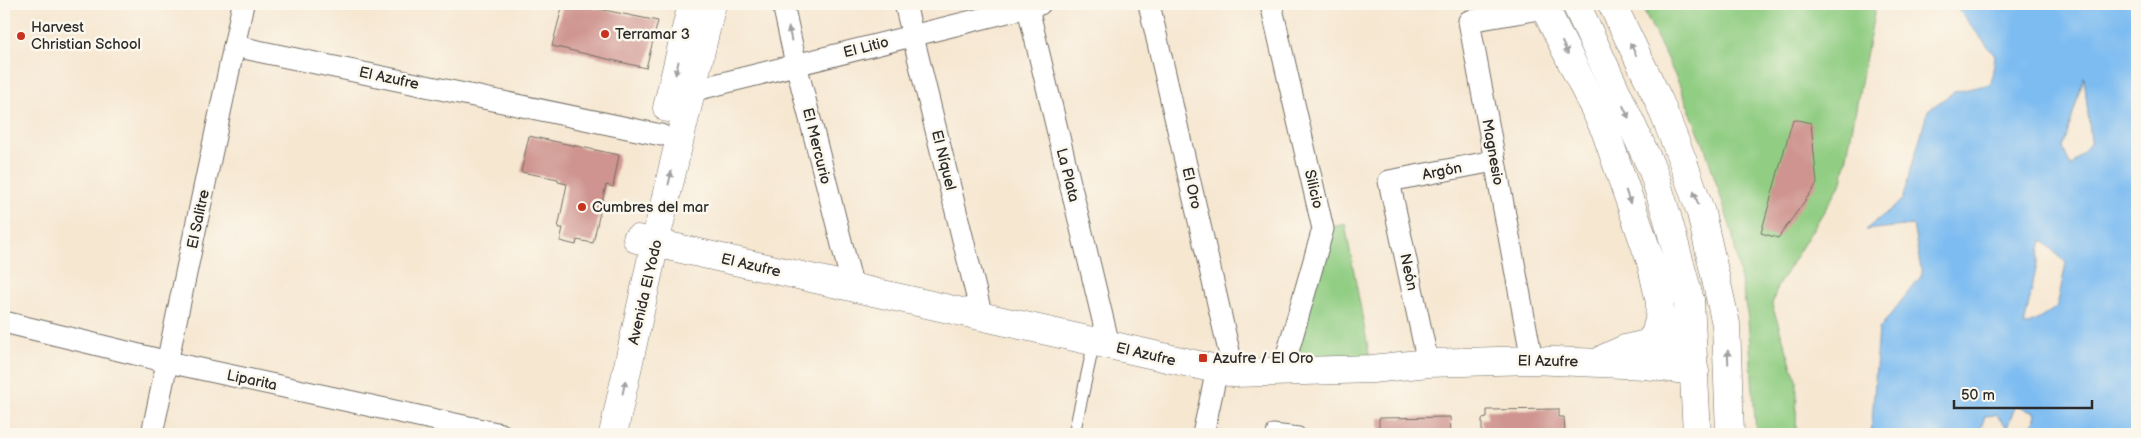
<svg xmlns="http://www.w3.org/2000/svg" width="2141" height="438" viewBox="0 0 2141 438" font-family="'Balsamiq Sans',sans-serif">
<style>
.green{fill:#91cd83;stroke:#5e7c57}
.water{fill:#7dbcf1;stroke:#54748e;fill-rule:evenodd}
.building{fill:#cf948f}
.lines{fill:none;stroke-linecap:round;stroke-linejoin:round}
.lane-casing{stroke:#726d65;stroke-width:13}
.street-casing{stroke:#726d65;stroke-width:23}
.secondary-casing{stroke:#726d65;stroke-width:29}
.highway-casing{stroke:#726d65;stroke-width:29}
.lane{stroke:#fff;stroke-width:11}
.street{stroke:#fff;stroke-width:21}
.secondary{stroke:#fff;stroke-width:28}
.highway{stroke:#fff;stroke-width:28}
.oneway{fill:#a0a0a0}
.poi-dot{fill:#c8321e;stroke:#fbf7ec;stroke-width:2}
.labels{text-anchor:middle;stroke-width:5;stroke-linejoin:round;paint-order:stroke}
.poi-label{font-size:15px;fill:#2b2b2b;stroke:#fbf7ec;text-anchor:start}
.street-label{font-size:15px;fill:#2b2b2b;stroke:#fbf7ec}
</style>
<rect width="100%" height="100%" fill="#fbf7ec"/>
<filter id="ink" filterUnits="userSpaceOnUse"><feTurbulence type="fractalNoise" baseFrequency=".02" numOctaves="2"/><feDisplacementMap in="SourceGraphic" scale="10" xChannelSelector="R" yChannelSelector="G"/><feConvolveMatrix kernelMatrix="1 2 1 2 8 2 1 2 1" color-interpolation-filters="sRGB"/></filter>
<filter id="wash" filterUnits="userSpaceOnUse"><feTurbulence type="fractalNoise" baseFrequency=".0096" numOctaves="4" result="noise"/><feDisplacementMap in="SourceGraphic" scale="20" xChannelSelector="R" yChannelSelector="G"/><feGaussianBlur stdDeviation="1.12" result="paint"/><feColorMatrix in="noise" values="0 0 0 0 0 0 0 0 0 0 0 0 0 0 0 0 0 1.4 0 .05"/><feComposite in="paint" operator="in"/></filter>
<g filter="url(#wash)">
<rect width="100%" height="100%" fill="#f6e7d1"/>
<g class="green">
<path d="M1641 4H1876L1842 182 1777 287 1772 305 1797 382 1796 434H1756L1748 319 1732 232 1705 148 1679 84Z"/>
<path d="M1345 224 1372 369 1282 372 1323 229Z"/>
</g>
<path class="water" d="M1958 4H2137V434H2041L2033 427 2036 413 2015 406 2007 428 1996 415 1985 416 1979 434H1871L1879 329 1922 275 1913 225 1865 230 1902 200 1928 110 1954 92 1991 84 1995 56 1958 9ZM2084 77 2091 142 2071 167 2063 148ZM2042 240 2066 263 2057 307 2039 319 2024 326Z"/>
<g id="blocks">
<g class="building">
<path d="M563 4H590L589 7 658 21 646 68 552 46Z"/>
<path d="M1793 119 1811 123 1817 184 1778 238 1761 233Z"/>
<path d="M529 136 619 155 613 187 606 185 593 243 577 240 576 245 560 241 563 228H558L567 184 558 182V179L521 172Z"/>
<path d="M1559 409V417H1564L1565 434H1482V419L1487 418V410Z"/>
<path d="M1450 417 1451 434H1379V418Z"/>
</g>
</g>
</g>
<g filter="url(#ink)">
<use href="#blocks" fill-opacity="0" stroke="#726d65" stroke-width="1"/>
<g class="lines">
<g class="lane-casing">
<g id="lane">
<path d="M1074 434 1094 342"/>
<path d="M1272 434 1273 430 1299 433"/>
</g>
</g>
<g class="street-casing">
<g id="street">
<path d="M783 4 796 64 853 288"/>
<path d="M905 4 982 317"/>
<path d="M1027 4 1109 345"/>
<path d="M1149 4 1234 373"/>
<path d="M1271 4 1323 229 1282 372"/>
<path d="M234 46 661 135"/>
<path d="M691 91 1040 4"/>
<path d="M4 322 168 362 501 434"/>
<path d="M1532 360 1469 21 1545 8"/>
<path d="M1428 363 1389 181 1494 161"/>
<path d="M152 434 243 4"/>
<path d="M1203 434 1217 370"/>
</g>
</g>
<g class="secondary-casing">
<g id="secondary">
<path d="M1543 4 1605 130 1651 262 1660 302 1659 320 1655 335 1647 344 1625 349 1605 358"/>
<path d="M667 108 692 4"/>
<path d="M637 239 1234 373 1372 369 1428 363 1532 360 1645 365 1695 371"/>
<path d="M613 434 655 243 712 4"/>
</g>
</g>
<g class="highway-casing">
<g id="highway">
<path d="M1576 4 1653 171 1667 216 1690 301 1697 434"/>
<path d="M1612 4 1659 101 1682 159 1701 213 1726 324 1730 434"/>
<path d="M1645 365 1670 353 1680 338 1690 301 1651 262"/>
</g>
</g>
<use href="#lane" class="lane"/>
<use href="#street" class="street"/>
<use href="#secondary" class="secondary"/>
<use href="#highway" class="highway"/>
</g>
<defs><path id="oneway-solid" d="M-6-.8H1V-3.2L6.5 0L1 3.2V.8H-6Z" transform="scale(1.25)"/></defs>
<g class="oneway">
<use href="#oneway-solid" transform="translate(790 34) rotate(-102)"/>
<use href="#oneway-solid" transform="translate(1565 48) rotate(64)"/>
<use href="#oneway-solid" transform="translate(1633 49) rotate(-116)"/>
<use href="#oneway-solid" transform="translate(677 68) rotate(103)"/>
<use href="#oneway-solid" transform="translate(1626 112) rotate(65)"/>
<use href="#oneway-solid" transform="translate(670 178) rotate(-77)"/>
<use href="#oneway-solid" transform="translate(1628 197) rotate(71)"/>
<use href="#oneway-solid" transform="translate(1696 198) rotate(-109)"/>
<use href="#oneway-solid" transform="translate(1728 357) rotate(-92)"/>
<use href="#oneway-solid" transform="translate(624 387) rotate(-78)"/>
</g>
</g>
<g class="poi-dot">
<circle cx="605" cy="34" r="5"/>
<circle cx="21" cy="36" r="5"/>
<circle cx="582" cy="207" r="5"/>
<rect x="1198" y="353" width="10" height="10" rx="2.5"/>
</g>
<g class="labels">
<g class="poi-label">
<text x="31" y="32">Harvest<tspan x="31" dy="17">Christian School</tspan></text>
<text x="615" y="39">Terramar 3</text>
<text x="592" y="212">Cumbres del mar</text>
<text x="1213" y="363">Azufre / El Oro</text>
</g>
<g class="street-label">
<text transform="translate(866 47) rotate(-14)" y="5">El Litio</text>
<text transform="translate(389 78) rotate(12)" y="5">El Azufre</text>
<text transform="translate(817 146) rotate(76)" y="5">El Mercurio</text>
<text transform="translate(1493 152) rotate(80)" y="5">Magnesio</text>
<text transform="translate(944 160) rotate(76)" y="5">El Níquel</text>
<text transform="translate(1442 171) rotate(-11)" y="5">Argón</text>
<text transform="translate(1068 175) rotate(76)" y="5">La Plata</text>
<text transform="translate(1192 188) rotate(77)" y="5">El Oro</text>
<text transform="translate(1314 189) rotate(77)" y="5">Silicio</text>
<text transform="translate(198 219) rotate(-78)" y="5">El Salitre</text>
<text transform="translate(751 265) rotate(13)" y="5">El Azufre</text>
<text transform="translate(1409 272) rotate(78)" y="5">Neón</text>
<text transform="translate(645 292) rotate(-77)" y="5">Avenida El Yodo</text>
<text transform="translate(1146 354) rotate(13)" y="5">El Azufre</text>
<text transform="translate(1548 361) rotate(1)" y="5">El Azufre</text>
<text transform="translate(252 380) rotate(12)" y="5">Liparita</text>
</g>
</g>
<rect width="2141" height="438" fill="none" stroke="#fbf7ec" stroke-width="20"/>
<path d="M1954 400v8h138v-8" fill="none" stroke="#2b2b2b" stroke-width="2.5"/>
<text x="1961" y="400" font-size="15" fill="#2b2b2b" stroke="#fbf7ec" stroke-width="4" paint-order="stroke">50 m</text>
</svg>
